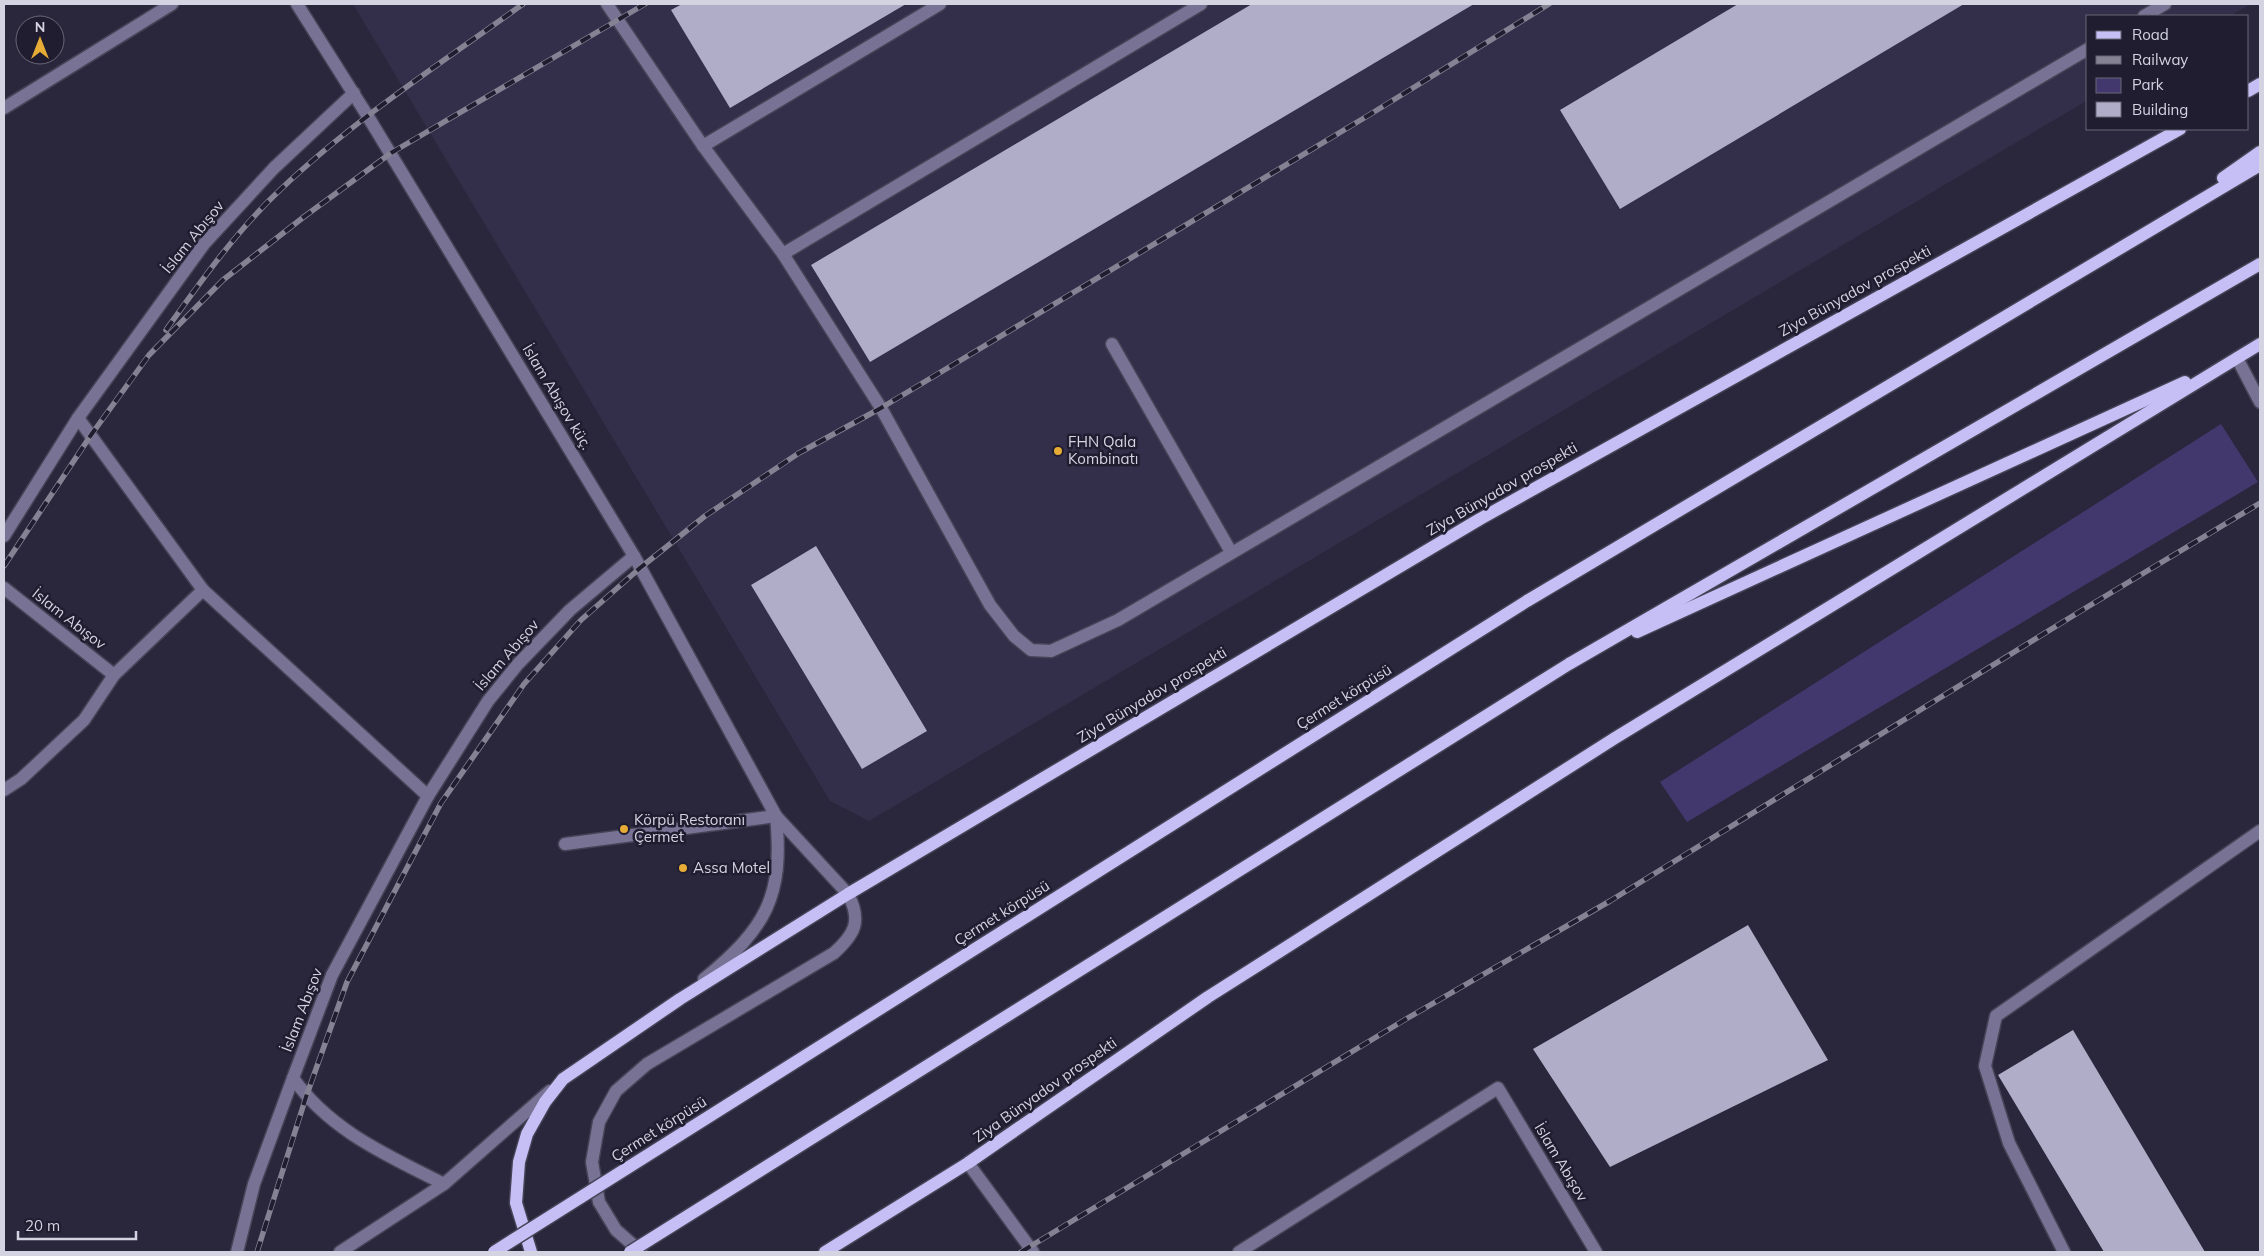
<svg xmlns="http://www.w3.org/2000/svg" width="2264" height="1256" viewBox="0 0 2264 1256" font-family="Mulish,sans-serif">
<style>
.built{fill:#332f4a}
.green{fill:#42386d}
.building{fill:#b0adc8}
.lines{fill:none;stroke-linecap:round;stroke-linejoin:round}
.minor-casing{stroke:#454356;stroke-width:15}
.major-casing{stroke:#454356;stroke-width:15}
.minor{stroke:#787395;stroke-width:12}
.major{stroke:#c6bff6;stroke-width:12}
.rail-casing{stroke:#848293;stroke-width:5.5}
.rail{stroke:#201d31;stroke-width:4;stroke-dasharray:11;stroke-linecap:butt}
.major-bridge-casing{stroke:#454356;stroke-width:15;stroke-linecap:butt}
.major-bridge{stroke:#c6bff6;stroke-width:12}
.poi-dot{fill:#e6ac36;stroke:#201d31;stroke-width:2}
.labels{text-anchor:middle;stroke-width:5;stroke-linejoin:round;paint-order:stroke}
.street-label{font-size:15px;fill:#d4d3e1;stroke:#201d31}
.poi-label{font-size:15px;fill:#d4d3e1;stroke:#201d31;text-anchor:start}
</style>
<rect width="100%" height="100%" fill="#2a273c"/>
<path class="built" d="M353 4H2251L2230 16H2088V100L869 821 830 801Z"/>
<path class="green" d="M2221 424 2258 482 1687 822 1660 782Z"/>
<g class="building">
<path d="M682 4H906L730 108 671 10Z"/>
<path d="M1252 4H1474L870 362 811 265Z"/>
<path d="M1738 4H1964L1620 209 1560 110Z"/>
<path d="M816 546 927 731 862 769 751 585Z"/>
<path d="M1748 925 1828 1060 1610 1167 1533 1049Z"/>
<path d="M2073 1030 2205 1252H2104L1998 1075Z"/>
</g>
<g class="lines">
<g class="minor-casing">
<g id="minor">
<path d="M297 4 367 115 634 556 776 816 848 894C862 921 855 934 834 953L647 1064 616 1091 599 1122 592 1162 599 1202 616 1230 641 1252"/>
<path d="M607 4 703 146 783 254 881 408 990 605 1014 636 1031 650 1051 651 1118 620 2088 49"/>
<path d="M2144 16 2165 4"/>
<path d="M4 108 172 4"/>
<path d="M703 146 940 4"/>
<path d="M783 254 1201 4"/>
<path d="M1112 344 1231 552"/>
<path d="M2237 358 2260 402"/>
<path d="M78 418 203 590 428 796"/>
<path d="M4 536 78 418 204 244 274 168 354 93"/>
<path d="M4 588 114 675"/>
<path d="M4 790 21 779 84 720 114 675 203 590"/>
<path d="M565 844 776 816"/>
<path d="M704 979C766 928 784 897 776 816"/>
<path d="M968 1163 1033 1252"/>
<path d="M444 1184C389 1156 330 1131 293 1078L332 975 428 796 488 701 518 664 570 610 634 556"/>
<path d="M237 1252 254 1184 293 1078"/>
<path d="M340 1252 444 1184 550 1091"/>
<path d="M1239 1252 1498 1088 1596 1252"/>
<path d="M2064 1252 2009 1143 1985 1066 1996 1016 2260 831"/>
</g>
</g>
<g class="major-casing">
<g id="major">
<path d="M2248 91 2260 84"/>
<path d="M2223 178 2260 152"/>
<path d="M1527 601 2260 165"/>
<path d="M1637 632 2185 382"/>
<path d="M1569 664 2260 264"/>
<path d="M531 1252 516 1203 519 1162 527 1134 545 1102 563 1079 680 999 848 894 1480 519 2180 129"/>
<path d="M825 1252 968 1163 1208 997 1615 738 2260 344"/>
</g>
</g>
<use href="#minor" class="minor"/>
<use href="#major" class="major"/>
<g class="rail-casing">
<g id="rail">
<path d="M166 330C201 281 237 230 281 189 355 119 441 63 523 4"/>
<path d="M4 566 91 435 149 355 223 280 305 216 391 153 645 4"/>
<path d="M257 1252 306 1097 347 982 441 803 524 684 581 620 640 568 705 516 799 453 881 408 1369 115 1549 4"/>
<path d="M1021 1252 1406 1019 1610 901 2084 609 2260 503"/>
</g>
</g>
<use href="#rail" class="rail"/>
<g class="major-bridge-casing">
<g id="major-bridge">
<path d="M494 1252 1527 601"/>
<path d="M630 1252 1569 664"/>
</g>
</g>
<use href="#major-bridge" class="major-bridge"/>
</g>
<g class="poi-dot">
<circle cx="1058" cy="451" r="5"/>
<circle cx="624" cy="829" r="5"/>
<circle cx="683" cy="868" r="5"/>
</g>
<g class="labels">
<g class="street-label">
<text transform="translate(193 237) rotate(-51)" y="5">İslam Abışov</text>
<text transform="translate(1855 291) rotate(-29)" y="5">Ziya Bünyadov prospekti</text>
<text transform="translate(557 397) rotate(59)" y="5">İslam Abışov küç.</text>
<text transform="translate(1502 489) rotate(-30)" y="5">Ziya Bünyadov prospekti</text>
<text transform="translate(69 619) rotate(38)" y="5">İslam Abışov</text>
<text transform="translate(507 655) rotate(-49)" y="5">İslam Abışov</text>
<text transform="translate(1152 695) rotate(-31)" y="5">Ziya Bünyadov prospekti</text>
<text transform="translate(1344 697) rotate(-32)" y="5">Çermet körpüsü</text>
<text transform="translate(1002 913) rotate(-32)" y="5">Çermet körpüsü</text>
<text transform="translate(302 1010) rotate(-69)" y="5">İslam Abışov</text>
<text transform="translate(1045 1090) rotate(-35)" y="5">Ziya Bünyadov prospekti</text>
<text transform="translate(659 1129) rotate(-32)" y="5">Çermet körpüsü</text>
<text transform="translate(1561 1162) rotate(59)" y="5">İslam Abışov</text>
</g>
<g class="poi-label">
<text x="1068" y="447">FHN Qala<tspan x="1068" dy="17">Kombinatı</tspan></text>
<text x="634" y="825">Körpü Restoranı<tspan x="634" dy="17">Çermet</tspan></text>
<text x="693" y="873">Assa Motel</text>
</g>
</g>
<rect width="2264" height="1256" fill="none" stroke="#d4d3e1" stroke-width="10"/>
<rect x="2086" y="15" width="162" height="115" fill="#201d31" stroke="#686677"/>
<rect x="2096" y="31" width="25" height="8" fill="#c6bff6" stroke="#686677"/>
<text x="2132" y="40" font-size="15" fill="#d4d3e1">Road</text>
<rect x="2096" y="56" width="25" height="8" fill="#848293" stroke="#686677"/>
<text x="2132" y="65" font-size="15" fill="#d4d3e1">Railway</text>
<rect x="2096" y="78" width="25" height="15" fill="#42386d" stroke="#686677"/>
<text x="2132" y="90" font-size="15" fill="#d4d3e1">Park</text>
<rect x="2096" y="102" width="25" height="15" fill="#b0adc8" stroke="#686677"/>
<text x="2132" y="115" font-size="15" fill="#d4d3e1">Building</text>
<g transform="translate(40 40)"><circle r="24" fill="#201d31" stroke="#686677"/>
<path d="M0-4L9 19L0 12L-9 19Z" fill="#e6ac36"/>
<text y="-8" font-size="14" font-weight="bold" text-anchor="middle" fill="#d4d3e1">N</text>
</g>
<path d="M18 1231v8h118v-8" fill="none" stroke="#d4d3e1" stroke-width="2.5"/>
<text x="25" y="1231" font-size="15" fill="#d4d3e1" stroke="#201d31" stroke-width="4" paint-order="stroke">20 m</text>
</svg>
